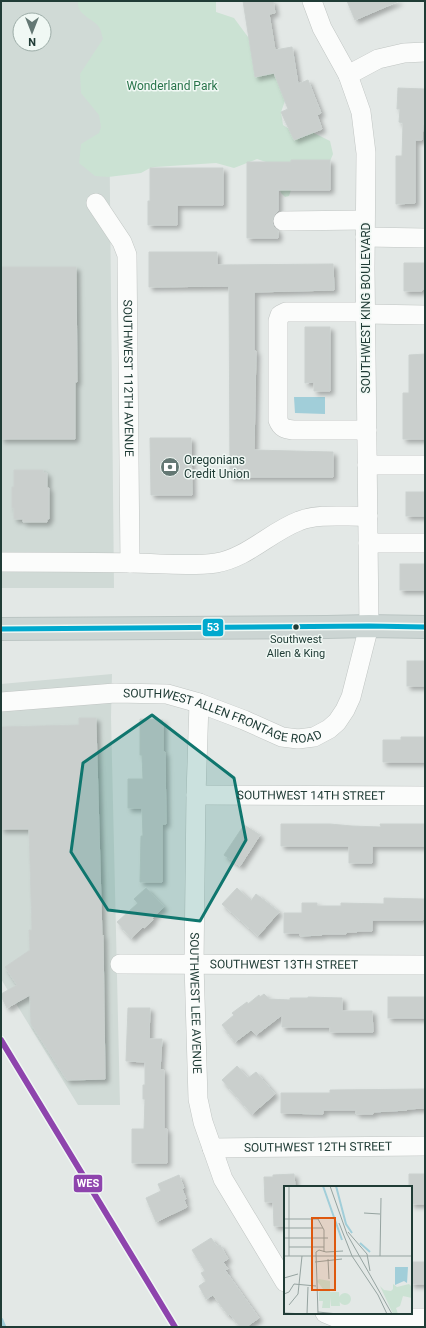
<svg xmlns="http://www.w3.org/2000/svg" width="426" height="1328" viewBox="0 0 426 1328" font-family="Roboto,sans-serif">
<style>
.built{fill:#d0dad6;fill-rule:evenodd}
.green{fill:#cbe2d3}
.water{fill:#a1ced9}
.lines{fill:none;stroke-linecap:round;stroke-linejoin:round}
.stream{stroke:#a1ced9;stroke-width:4.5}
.building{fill:#cacfcd;stroke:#cbd1cf;filter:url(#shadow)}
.minor-casing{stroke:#c0c5c3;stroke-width:20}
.major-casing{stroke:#bbc5c3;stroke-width:24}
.minor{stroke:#fbfcfb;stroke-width:19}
.major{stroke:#ccd5d3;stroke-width:22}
.bus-1-casing{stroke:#f0f8f4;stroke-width:8}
.bus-1{stroke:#00a9ce;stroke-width:5}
.rail-1-casing{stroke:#f0f8f4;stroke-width:9}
.rail-1{stroke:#8e44ad;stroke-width:6}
.marked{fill:#0f766e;fill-opacity:0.2;stroke:#0f766e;stroke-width:3;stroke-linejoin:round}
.bus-dot{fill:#203c36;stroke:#f0f8f4;stroke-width:1.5}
.labels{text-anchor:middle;stroke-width:3;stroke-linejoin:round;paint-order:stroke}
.bus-label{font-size:11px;fill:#203c36;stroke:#f0f8f4}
.park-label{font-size:12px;fill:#28744a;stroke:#f0f8f4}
.street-label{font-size:12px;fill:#203c36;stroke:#f0f8f4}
.poi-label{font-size:12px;fill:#203c36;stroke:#f0f8f4;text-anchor:start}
.inset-river{fill:none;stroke:#a1ced9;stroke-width:2}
.inset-road{fill:none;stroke:#95a3a0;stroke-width:1}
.view{fill:#de580e;fill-opacity:0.15;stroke:#de580e;stroke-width:2}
.inset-edge{fill:none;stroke:#203c36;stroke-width:2}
.line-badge{stroke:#f0f8f4;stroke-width:1.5}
.badge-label{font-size:11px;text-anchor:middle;font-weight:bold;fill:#fff}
</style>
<defs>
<filter id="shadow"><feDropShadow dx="3.5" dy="3.5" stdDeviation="2" flood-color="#0004"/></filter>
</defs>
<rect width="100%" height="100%" fill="#e3e8e6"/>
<g class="built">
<path d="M1 1H108L114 588H1ZM20 20H44V44H20Z"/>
<path d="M112 674 111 717 120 1105H78L1 979V684Z"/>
</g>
<path class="green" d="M78 1H216V12L234 18 248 37 267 50 292 82 281 112 283 125 297 134 312 132 330 141 333 154 328 166 291 190 289 196 285 197 281 193 273 170 266 162 257 159 234 168 216 163 155 167 150 168 141 173 108 177 95 176 79 163 81 144 99 133 101 127 99 115 81 93 80 74 103 39C102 36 101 30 99 27 93 18 76 15 78 1Z"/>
<path class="water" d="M294 397H325V414L295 413Z"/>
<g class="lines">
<path class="stream" d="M1 1320 4 1327"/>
</g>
<g class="building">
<path d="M243 1H273L275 13 269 14 275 50 292 47 298 84 308 80 321 113 317 115 322 129 294 140 281 112 288 109 274 73 255 77Z"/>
<path d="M347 1H399L355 20Z"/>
<path d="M398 88 425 89V124H423L422 140H415V203L396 204V156H402L403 123 399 122 400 109H397Z"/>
<path d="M291 160H330V190H278V211L274 215 272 221 273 226 278 231V238H247V162H291Z"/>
<path d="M150 168H223V205H177V225H148V201H150Z"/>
<path d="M149 252H217V265L333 264 334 290 254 292V351H256L254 450 333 452V477H230L229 286 149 287Z"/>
<path d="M404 263H425V289H422V291H404Z"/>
<path d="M1 267H76L77 382H75V439H1Z"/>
<path d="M305 327H330V391H314V382L305 383Z"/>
<path d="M425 354V439H403V393H409V355Z"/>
<path d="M150 438H191L192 495H151Z"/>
<path d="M14 470H43V473H47V488H49V519H47V522H23V519H14V508H12V487H14Z"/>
<rect x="406" y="492" width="19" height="24"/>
<rect x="400" y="564" width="25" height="26"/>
<rect x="407" y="661" width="18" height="25"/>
<path d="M79 718H96V725L102 937 103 935 105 1079 67 1080 31 1024 30 995 7 1008 1 996V994L17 985 5 967 30 950 29 930H32L29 829H1V727L79 725Z"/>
<path d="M140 719 163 720V752H165L166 824H162V882H140L141 836H143L142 808H128V779H143L142 755H140Z"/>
<path d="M401 737H425V762H383V740H401Z"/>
<path d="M281 824H330L352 826 381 827 380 824H425V846H372V863H349V846H281Z"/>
<path d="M244 825 260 835 240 866 224 855Z"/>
<path d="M146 888 164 907 152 918 153 920 144 928 143 927 131 938 117 922 138 903 134 899Z"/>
<path d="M237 888 251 901 256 894 279 912 258 936 222 904Z"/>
<path d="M384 898 424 899 423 920H372V931H357V932H346V934H322V935L300 936V933H284V913H302V903H317V906H341V903L384 904Z"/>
<path d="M264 994 269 999 290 1000V998H308V997L342 998V1011H372L373 1032H330V1027H282V1015L256 1035 251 1030 235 1042 222 1025 234 1015 232 1013 247 1002 248 1004 259 995 260 997Z"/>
<rect x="388" y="997" width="37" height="21"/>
<path d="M128 1008H150L149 1039H162L160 1070H164V1129H167V1163H132V1129H144L145 1099H143V1085H145V1062L126 1061Z"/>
<path d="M237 1066 248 1078 256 1072 275 1094 252 1114 222 1080Z"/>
<path d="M424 1089 425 1108 407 1109V1110L373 1112V1114H356V1110H323V1114L281 1113V1093H330V1090Z"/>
<path d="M294 1174 295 1187H285V1226H274L273 1202H265L264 1177H273V1175Z"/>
<path d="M409 1174H424V1176H425V1204H411V1187H409Z"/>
<path d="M179 1175 184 1188 182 1189 186 1199 184 1200 187 1207 156 1222 146 1198 161 1191 158 1184Z"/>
<path d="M211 1238 217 1246 220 1245 228 1259 223 1262 228 1269 225 1270 259 1318 246 1327H240L230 1314 228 1315 213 1295 206 1299 199 1286 206 1281 201 1273 205 1271 192 1250Z"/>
<rect x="411" y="1262" width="14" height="22"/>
</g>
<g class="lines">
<g class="minor-casing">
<g id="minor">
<path d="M348 75 378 59 404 53 425 52"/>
<path id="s1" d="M96 203 122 242 127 255 130 563"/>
<path d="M283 221 365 220"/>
<path d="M365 237 425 238"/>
<path d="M365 312H286L280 315 278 321V420C281 428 285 429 293 430H367"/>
<path d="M365 314 425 315"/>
<path d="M367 465H425"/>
<path d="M368 543H425"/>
<path d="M1 562C44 562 88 562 131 563 159 563 188 567 216 563 247 558 270 532 299 521 318 513 348 517 368 516"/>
<path id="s2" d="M1 702 115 693 167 694 199 703 244 720 282 737 298 739 314 737 329 729 337 722 345 710 351 697 369 626 365 268 366 153 361 112 348 75 322 28 312 1"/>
<path id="s3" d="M199 703 196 795 194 964 198 1099 203 1122 223 1179 285 1282"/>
<path id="s4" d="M196 795 425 796"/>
<path id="s5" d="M120 964 425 965"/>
<path id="s6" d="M212 1148 425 1146"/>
<path d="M325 1313 337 1318H425"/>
</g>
</g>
<g class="major-casing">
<path id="major" d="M1 629 327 627 369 626 425 627"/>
</g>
<use href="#minor" class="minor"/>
<use href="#major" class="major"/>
<g class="bus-1-casing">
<path id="bus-1" d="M1 629 369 626 425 627"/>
</g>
<use href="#bus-1" class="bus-1"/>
<g class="rail-1-casing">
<path id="rail-1" d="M1 1040 175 1327"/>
</g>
<use href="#rail-1" class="rail-1"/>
</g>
<path class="marked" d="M152 715 234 778 246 840 200 921 108 910 71 852 83 763Z"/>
<defs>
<g id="bank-disc" transform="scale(1)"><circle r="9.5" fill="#647874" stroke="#f0f8f4"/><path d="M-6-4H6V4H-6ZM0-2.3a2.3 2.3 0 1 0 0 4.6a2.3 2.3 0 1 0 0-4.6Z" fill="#fff"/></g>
</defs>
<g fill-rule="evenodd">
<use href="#bank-disc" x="170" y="467"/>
</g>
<circle class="bus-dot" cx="296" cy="627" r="3.5"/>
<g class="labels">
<g class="bus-label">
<text x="296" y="643">Southwest<tspan x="296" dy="14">Allen &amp; King</tspan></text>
</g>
<g class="park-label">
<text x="172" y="90">Wonderland Park</text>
</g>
<g class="street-label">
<text transform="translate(366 308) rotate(-90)" y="4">SOUTHWEST KING BOULEVARD</text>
<text dy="4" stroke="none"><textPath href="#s1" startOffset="184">SOUTHWEST 112TH AVENUE</textPath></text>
<text dy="4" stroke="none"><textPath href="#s2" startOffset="226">SOUTHWEST ALLEN FRONTAGE ROAD</textPath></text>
<text dy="4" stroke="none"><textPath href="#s4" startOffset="115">SOUTHWEST 14TH STREET</textPath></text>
<text dy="4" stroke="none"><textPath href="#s5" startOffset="164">SOUTHWEST 13TH STREET</textPath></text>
<text dy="4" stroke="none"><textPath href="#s3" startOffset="300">SOUTHWEST LEE AVENUE</textPath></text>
<text dy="4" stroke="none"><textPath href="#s6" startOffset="106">SOUTHWEST 12TH STREET</textPath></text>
</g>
<g class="poi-label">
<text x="184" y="464">Oregonians<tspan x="184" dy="14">Credit Union</tspan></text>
</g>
</g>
<g transform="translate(284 1186)">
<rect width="128" height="128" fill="#e3e8e6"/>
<path d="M35 93 46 95V106H55L56 120H47L46 111V122H38L39 115H35V106L39 103 33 95ZM109 98 113 101 125 98 128 101V112L119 110 116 120 112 122 114 128H109L96 100 100 104 107 105 109 103ZM55 113a6 6 0 1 1 12 0a6 6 0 1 1-12 0Z" fill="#cbe2d3"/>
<path d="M111 81H124L123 97 120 95 111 99Z" fill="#a1ced9"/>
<path class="inset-river" d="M39 0 58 54M52 0 62 38 68 47M76 57 86 66"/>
<path class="inset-road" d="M46 0 63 48 108 128M80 27 96 28M0 33H34L40 44V66M55 37 68 70 94 109 103 128M0 42H39M64 46 83 68 86 85M0 52H44M5 61H40M0 70H128M5 70V0M96 70 97 12M44 73 45 93M31 76 58 73M0 92 14 88M0 108 5 106 10 98 32 100M5 119 14 108 18 70M34 126 54 128M0 127 22 128M23 128 24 101M34 128 32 66 35 64 42 66 59 65"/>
<path class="view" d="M28 32H51V104H28Z"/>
<rect width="128" height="128" class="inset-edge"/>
</g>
<g class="line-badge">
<rect x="202" y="618" width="22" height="19" rx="4" fill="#00a9ce"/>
<rect x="73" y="1174" width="30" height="19" rx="4" fill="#8e44ad"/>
</g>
<g class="badge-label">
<text x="213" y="631">53</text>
<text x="88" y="1187">WES</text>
</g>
<rect width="426" height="1328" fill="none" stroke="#203c36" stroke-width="4"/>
<g transform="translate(32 32) rotate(180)"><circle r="19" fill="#f0f8f4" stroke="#9dada8"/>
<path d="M0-3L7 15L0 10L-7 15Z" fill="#647874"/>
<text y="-6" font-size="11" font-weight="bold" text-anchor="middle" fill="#203c36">N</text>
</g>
</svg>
